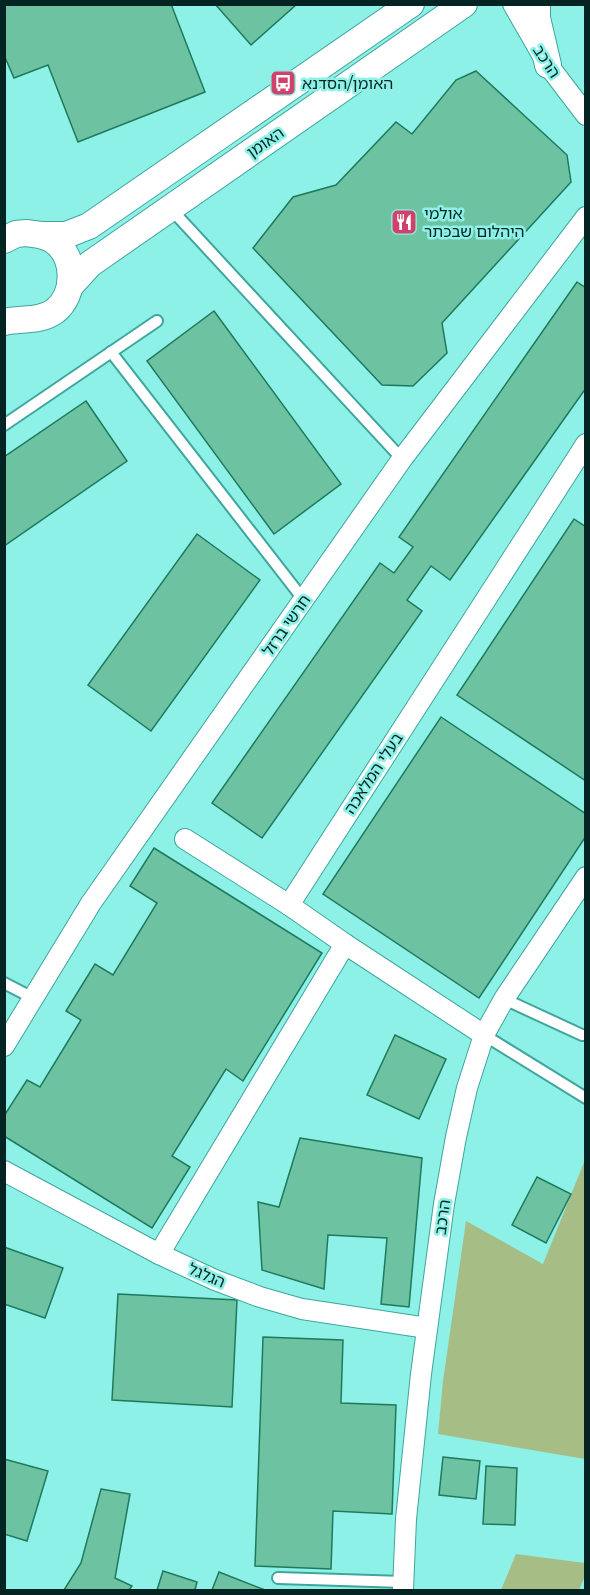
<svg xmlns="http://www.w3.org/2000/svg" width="590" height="1595" viewBox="0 0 590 1595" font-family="Montserrat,'Noto Sans Hebrew',sans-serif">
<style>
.green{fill:#a6be85}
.building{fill:#6dc2a2;stroke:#1e7a5d;stroke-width:1.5}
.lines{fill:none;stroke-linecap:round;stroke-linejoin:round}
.service-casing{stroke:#3ea69d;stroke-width:14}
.minor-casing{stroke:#3ea69d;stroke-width:22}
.tertiary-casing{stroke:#3ea69d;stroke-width:28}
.service{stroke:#fff;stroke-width:10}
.minor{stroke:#fff;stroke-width:20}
.tertiary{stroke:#fff;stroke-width:26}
.labels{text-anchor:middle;stroke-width:5;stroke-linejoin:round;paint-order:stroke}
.street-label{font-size:16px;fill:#032422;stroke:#8df1e7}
.poi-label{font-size:16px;fill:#032422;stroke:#8df1e7;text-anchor:start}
</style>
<rect width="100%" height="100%" fill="#8df1e7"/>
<g class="green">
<path d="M585 1160V1459L438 1434 443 1381 466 1221 543 1264Z"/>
<path d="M516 1554 585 1563V1576L579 1590H501Z"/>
</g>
<g class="building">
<path d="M4 4H171L205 92 78 142 48 65 14 78 4 55Z"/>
<path d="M215 4H297L251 45Z"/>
<path d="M476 71 567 155 571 182 442 323 447 353 413 386 382 385 253 248 293 197 336 185 396 122 412 134 456 80Z"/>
<path d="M577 282 586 288V388L450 580 431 566 407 600 422 611 262 838 212 803 380 563 394 573 413 547 399 537Z"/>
<path d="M214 311 341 484 274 534 147 361Z"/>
<path d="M86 401 127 461 4 546V457Z"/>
<path d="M574 519 586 527V781L457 695Z"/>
<path d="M197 534 260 580 151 731 88 685Z"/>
<path d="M441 717 586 814V836L479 998 323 894Z"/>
<path d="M154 848 322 953 243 1081 226 1069 172 1156 190 1167 152 1228 4 1136V1116L27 1080 40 1087 81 1020 66 1011 95 964 113 975 157 903 130 886Z"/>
<path d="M395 1035 446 1059 419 1119 367 1095Z"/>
<path d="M300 1138 422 1158 409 1307 381 1304 387 1238 328 1235 324 1289 262 1270 258 1202 279 1207Z"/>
<path d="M537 1177 571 1194 546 1243 512 1225Z"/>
<path d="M4 1247 63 1268 45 1318 4 1304Z"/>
<path d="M118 1294 237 1300 232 1407 112 1400Z"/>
<path d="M263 1337 343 1340 341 1403 396 1405 392 1514 333 1511 331 1569 255 1566Z"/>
<path d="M443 1457 480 1461 476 1499 439 1495Z"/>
<path d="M4 1459 48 1471 27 1541 4 1534Z"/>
<path d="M486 1466 517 1468 515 1525 483 1524Z"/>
<path d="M101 1489 130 1494 115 1578 132 1586 129 1590H64L81 1563Z"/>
<path d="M163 1571 197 1582 195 1590H157Z"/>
<path d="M219 1572 265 1590H212Z"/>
</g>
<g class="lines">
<g class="service-casing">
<g id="service">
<path d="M170 208 402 459"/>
<path d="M111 352 303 599"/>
<path d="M4 425 157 321"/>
<path d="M4 983 33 998"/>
<path d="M504 999 582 1035H586"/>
<path d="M484 1035 586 1098"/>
<path d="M278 1578 404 1582"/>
</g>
</g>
<g class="minor-casing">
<g id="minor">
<path d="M513 4 548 65 586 115"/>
<path d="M185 839 289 905"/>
<path d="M484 1035 345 944 289 905 586 444"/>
<path d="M4 1046 91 903 402 459 586 217"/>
<path d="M4 1171 159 1254 215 1280 260 1297 302 1309 427 1328"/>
<path d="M159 1254 345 944"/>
<path d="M403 1590 406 1519 421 1374 444 1204 456 1137 467 1088 484 1035 504 999 586 877"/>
</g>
</g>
<g class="tertiary-casing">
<g id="tertiary">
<path d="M537 4V18L548 65"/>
<path d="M4 240 16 234 26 233 41 235H66L89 226 411 4"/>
<path d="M70 286 90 264 464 4"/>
<path d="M4 322C21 318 40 322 55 311 76 294 76 257 54 241 50 238 45 237 41 235"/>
</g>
</g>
<use href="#service" class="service"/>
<use href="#minor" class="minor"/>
<use href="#tertiary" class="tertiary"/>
</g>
<defs>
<g id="bus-square" transform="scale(1.35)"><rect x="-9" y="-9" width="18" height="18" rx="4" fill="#d0426b" stroke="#8df1e7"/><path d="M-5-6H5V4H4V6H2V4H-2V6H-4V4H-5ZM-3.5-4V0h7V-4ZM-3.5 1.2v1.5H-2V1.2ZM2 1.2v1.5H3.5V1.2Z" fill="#fff"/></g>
<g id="restaurant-square" transform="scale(1.35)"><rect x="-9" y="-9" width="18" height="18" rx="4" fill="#d0426b" stroke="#8df1e7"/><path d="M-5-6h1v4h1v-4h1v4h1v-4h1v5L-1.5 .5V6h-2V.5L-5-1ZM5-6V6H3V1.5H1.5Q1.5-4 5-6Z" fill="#fff"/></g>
</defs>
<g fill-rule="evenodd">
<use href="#bus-square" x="283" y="83"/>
<use href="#restaurant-square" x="404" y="222"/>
</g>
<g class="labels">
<g class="street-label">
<text transform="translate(547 61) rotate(57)" y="6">הרכב</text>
<text transform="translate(265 142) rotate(-35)" y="6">האומן</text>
<text transform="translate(286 625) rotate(-55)" y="6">חרשי ברזל</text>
<text transform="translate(373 773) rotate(-57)" y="6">בעלי המלאכה</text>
<text transform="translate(442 1217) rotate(-82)" y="6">הרכב</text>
<text transform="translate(207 1275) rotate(23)" y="6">הגלגל</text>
</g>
<g class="poi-label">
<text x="302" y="89">האומן/הסדנא</text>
<text x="424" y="219">אולמי<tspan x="424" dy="18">היהלום שבכתר</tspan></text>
</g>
</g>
<rect width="590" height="1595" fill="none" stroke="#032422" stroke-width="12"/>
</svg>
